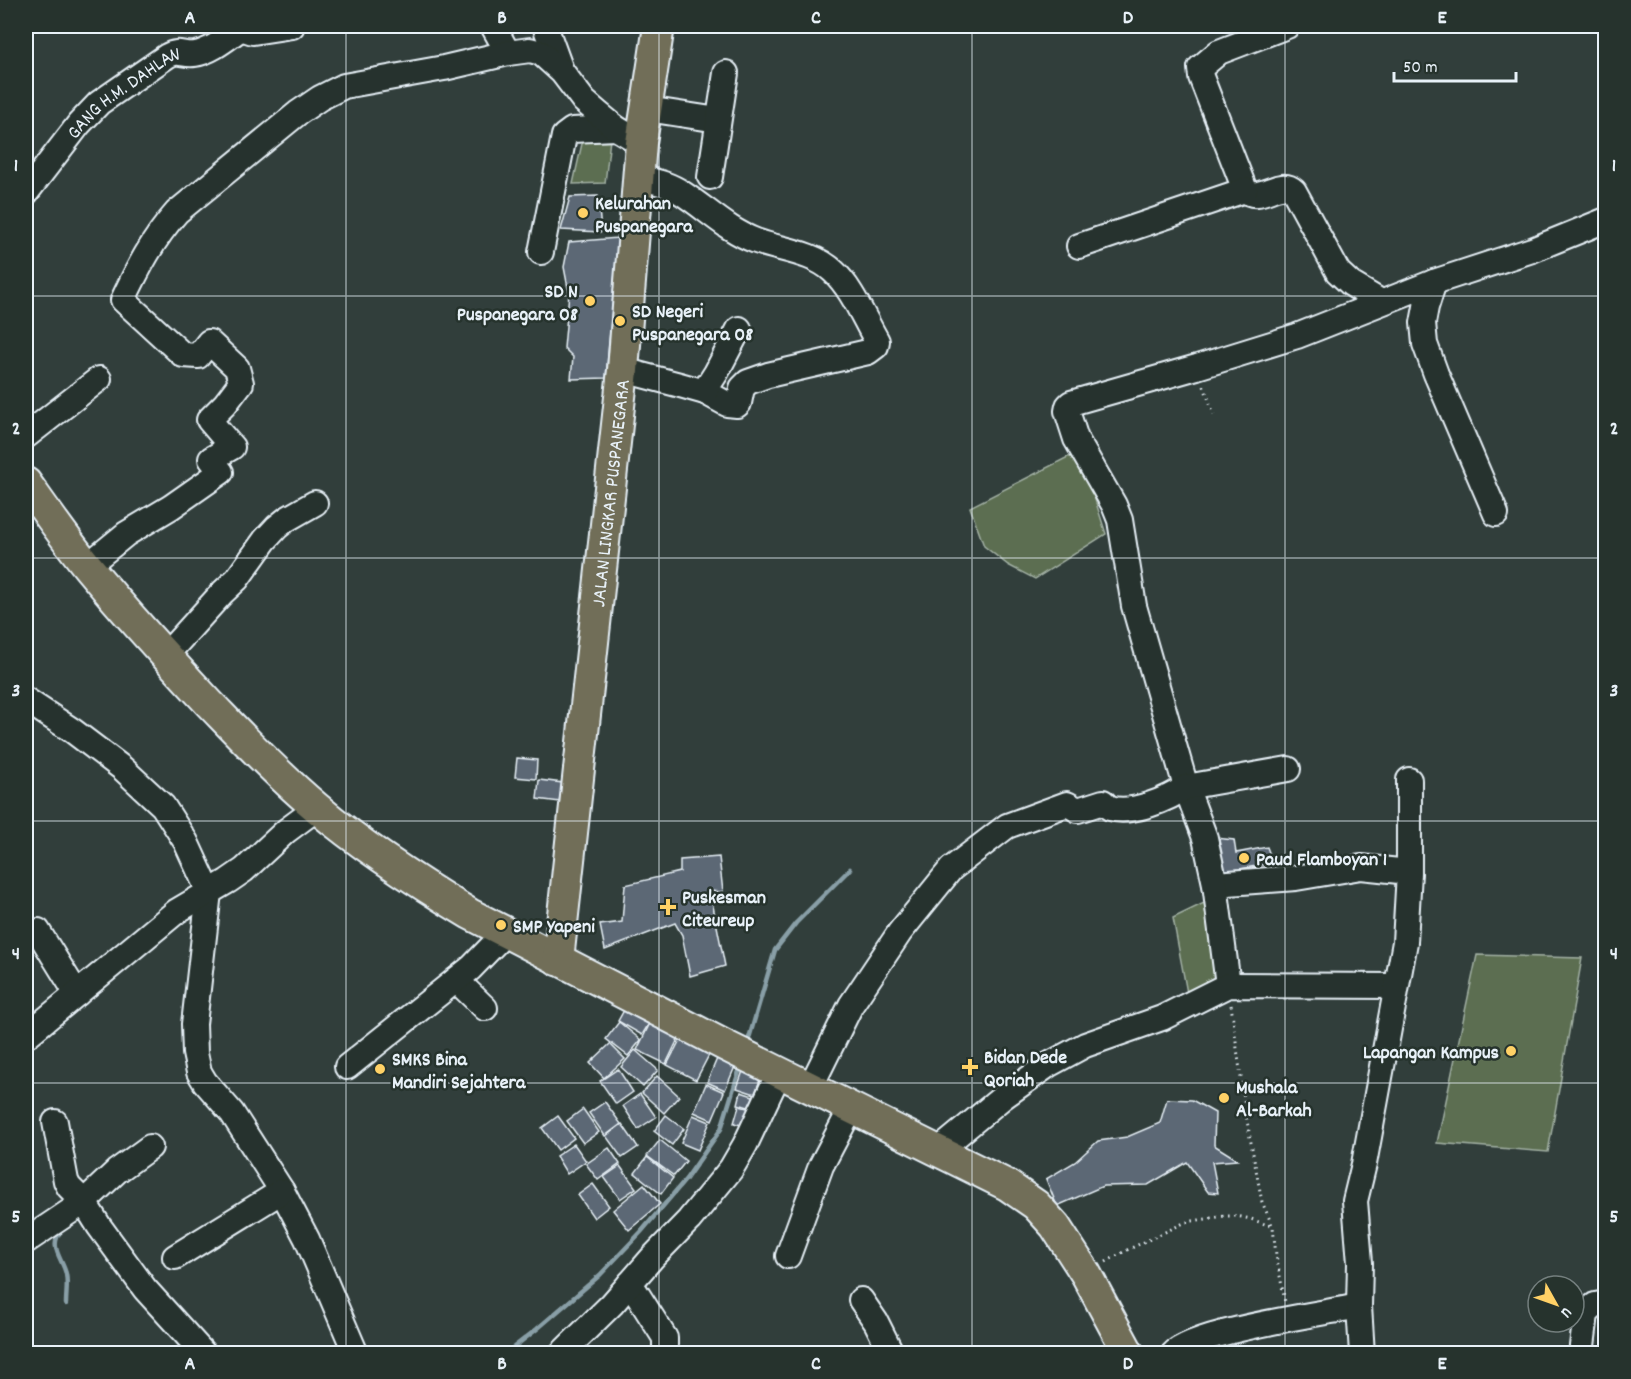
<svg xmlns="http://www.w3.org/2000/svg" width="1631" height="1379" viewBox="0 0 1631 1379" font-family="Dekko,sans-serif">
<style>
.green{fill:#5c6e51;stroke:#a2b0a4;stroke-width:1.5}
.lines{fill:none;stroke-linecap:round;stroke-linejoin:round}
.stream{stroke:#899fa7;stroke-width:4.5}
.building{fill:#5c6875;stroke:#e8f1f8;stroke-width:1.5}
.minor-casing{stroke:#e8f1f8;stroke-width:28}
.major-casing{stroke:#e8f1f8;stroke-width:34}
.path{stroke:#e8f1f8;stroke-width:3;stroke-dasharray:1.5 4.5;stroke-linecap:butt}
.minor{stroke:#26332d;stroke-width:24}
.major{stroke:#716e59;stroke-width:30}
.grid{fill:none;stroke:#e8f1f8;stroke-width:1.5;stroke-opacity:0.55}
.poi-dot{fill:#ffd166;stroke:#26332d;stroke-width:2}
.labels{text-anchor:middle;stroke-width:5;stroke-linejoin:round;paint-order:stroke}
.street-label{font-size:20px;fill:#e8f1f8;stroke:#26332d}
.poi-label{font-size:20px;font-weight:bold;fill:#e8f1f8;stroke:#26332d;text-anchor:start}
.neatline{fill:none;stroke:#e8f1f8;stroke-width:2}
.grid-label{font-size:20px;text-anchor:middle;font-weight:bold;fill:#e8f1f8}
</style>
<rect width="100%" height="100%" fill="#313e3b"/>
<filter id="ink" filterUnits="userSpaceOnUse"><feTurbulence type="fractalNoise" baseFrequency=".0167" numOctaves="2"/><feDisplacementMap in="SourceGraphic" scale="12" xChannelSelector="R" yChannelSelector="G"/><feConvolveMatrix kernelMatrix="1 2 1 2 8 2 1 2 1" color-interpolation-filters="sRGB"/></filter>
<g filter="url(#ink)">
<g class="green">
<path d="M583 139H610L605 183 573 184Z"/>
<path d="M1081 456 1106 534 1035 579 1008 565 984 546 970 507 1068 457Z"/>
<path d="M1208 901 1222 980 1187 993 1173 918Z"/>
<path d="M1477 955 1582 958 1548 1152 1437 1143Z"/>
</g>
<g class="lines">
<g class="stream">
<path d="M747 1045 775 950 796 923 850 869"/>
<path d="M62 1230C47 1246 63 1259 66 1274 68 1283 66 1294 66 1304"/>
<path d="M505 1354 537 1329 600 1275 641 1232 686 1179 721 1129 741 1065"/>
</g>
</g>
<g class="building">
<path d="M598 196 601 232 561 230 570 197Z"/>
<path d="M618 238 606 378 571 379 573 357 564 348 569 293 564 267 569 242Z"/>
<path d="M517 758 537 760 536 779 515 777Z"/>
<path d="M539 780 563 783 560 802 537 799Z"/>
<path d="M1215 838 1234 840 1236 853 1267 847 1273 863 1223 872Z"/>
<path d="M719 857 723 892 710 891 725 966 690 976 682 935 675 923 605 950 600 925 622 922 625 885 680 872V860Z"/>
<path d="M628 1003 653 1017 642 1035 618 1021Z"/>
<path d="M651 1021 680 1035 666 1064 637 1050Z"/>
<path d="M619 1022 641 1040 628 1056 606 1039Z"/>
<path d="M682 1036 711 1051 696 1080 667 1065Z"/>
<path d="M610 1044 625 1059 604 1078 590 1063Z"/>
<path d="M635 1050 658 1070 643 1087 621 1067Z"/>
<path d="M719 1054 737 1062 725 1090 707 1082Z"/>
<path d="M744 1068 762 1074 755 1094 737 1088Z"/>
<path d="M618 1069 633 1092 616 1104 600 1081Z"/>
<path d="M657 1076 679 1096 664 1113 642 1093Z"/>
<path d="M706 1084 724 1092 712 1120 694 1112Z"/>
<path d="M741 1092 756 1097 752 1108 738 1104Z"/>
<path d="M640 1094 656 1117 638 1129 623 1106Z"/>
<path d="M1167 1099 1192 1100 1215 1113 1214 1145 1238 1160 1212 1162 1218 1193 1208 1192 1187 1162 1148 1185 1103 1186 1057 1206 1046 1179 1075 1162 1098 1141 1127 1137 1160 1123Z"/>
<path d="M605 1102 621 1124 605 1136 589 1113Z"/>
<path d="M739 1106 756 1110 751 1128 734 1123Z"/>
<path d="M583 1109 599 1132 583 1143 567 1121Z"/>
<path d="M666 1115 684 1129 672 1145 654 1131Z"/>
<path d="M693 1115 710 1122 698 1150 681 1143Z"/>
<path d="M558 1116 574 1138 558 1150 542 1128Z"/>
<path d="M622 1124 638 1147 622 1158 606 1136Z"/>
<path d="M660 1140 686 1161 674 1176 647 1156Z"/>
<path d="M574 1144 586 1161 567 1174 556 1156Z"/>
<path d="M609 1148 620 1164 598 1180 586 1164Z"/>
<path d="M647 1157 673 1178 661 1194 635 1173Z"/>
<path d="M620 1166 636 1188 620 1199 604 1177Z"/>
<path d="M593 1184 609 1206 594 1218 578 1195Z"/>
<path d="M644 1184 660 1204 629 1230 613 1210Z"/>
</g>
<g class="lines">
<g class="minor-casing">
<g id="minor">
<path d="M493 26 508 53"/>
<path d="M545 26 561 70"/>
<path d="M1287 26 1219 52 1200 68 1201 77 1245 190C1260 204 1279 177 1294 191L1338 272 1351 284 1381 302"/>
<path d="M241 28 253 32 292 26"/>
<path d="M647 109 718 120"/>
<path d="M639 177C654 181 669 184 682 193 707 209 727 230 756 241 780 250 813 252 833 271 852 288 864 319 877 341L876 346 868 352 768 375 748 382 742 388 739 403 737 405 727 404 705 392"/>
<path d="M710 177 726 73"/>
<path id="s1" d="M26 193 79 124 99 103 167 56C179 49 183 56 195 54 213 51 229 36 244 26"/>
<path d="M1079 246 1245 190"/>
<path d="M541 252 564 136 572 130 616 128"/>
<path d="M1434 282 1426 307 1423 323 1425 344 1436 374 1496 514"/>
<path d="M623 370 680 385 705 392 707 387 716 373 739 329"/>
<path d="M26 436 99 379"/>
<path d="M87 566 126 534 171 507 221 472 211 459 232 447 209 420 225 404 241 383 237 368 209 342 198 356 183 355 123 300C138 268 153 239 177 212L298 113 320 98 344 86 444 68 508 53 530 50 541 53 562 72 584 101 599 114 616 128 641 143"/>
<path d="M165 656 222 593 237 579 265 540 277 527 287 519 315 503"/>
<path d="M26 700 73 731 122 768 163 806 186 842 209 892 194 1024 195 1053 199 1072 205 1082 232 1113 282 1191 307 1239 356 1354"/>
<path d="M1215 884 1296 878 1361 867 1409 872"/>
<path d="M38 931 77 994"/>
<path d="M456 980 485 1008"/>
<path d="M1228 985 1215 884 1205 838 1186 787 1134 606 1120 520 1114 505 1076 439 1067 411 1068 406 1071 403 1197 367 1297 336 1434 282 1532 250 1606 220"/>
<path d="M26 1036 177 911 228 881 244 870 286 831 317 808"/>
<path d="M347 1067 471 968 505 933"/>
<path d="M810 1088 851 1005 900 932 951 869 1007 826 1067 804 1078 810 1103 802C1104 803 1108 807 1110 808 1131 815 1169 799 1186 787L1288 769"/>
<path d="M55 1122 66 1181 69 1187 84 1202 99 1226 145 1289 204 1354"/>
<path d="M938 1151 1003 1097 1048 1065 1085 1045 1162 1018 1228 985 1396 986"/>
<path d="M26 1241 84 1202 117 1171 150 1147"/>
<path d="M788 1256 821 1166 852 1107"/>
<path d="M175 1257 282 1191"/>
<path d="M630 1283 665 1338V1354"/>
<path d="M861 1300 876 1322 892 1354"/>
<path d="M561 1354 612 1304 652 1258 689 1220 731 1169 745 1145 779 1073"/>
<path d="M1173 1354C1191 1332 1325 1313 1359 1306"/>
<path d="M1362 1354 1359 1306 1360 1263 1355 1201 1364 1164 1405 942 1409 872V780"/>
<path d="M1581 1354 1586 1314 1595 1305 1606 1303"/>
</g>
</g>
<g class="major-casing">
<g id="major">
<path d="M26 483C46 511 66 540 88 567 127 614 168 659 209 703 244 739 278 775 317 808 364 848 417 882 470 914L726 1046 1007 1185 1036 1205 1055 1226 1086 1274 1129 1354"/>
<path id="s2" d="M558 960 623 370 641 143 659 26"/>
</g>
</g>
<g class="path">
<path d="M1204 386 1214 415"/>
<path d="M1231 1005 1247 1121 1262 1202 1273 1227 1276 1255 1285 1302"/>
<path d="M1106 1262 1125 1251 1186 1222 1225 1216H1236L1251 1219 1273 1227"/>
</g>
<use href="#minor" class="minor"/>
<use href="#major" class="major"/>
</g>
</g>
<path class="grid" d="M346 26V1354M659 26V1354M972 26V1354M1285 26V1354M26 296H1606M26 558H1606M26 821H1606M26 1083H1606"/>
<g class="poi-dot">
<circle cx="583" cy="213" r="6"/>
<circle cx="590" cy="301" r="6"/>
<circle cx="620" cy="321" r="6"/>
<circle cx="1244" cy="858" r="6"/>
<path d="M665 898h6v6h6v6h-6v6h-6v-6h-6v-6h6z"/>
<circle cx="501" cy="925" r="6"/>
<circle cx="1511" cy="1051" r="6"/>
<path d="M967 1058h6v6h6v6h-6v6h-6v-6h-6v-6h6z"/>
<circle cx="380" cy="1069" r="6"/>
<circle cx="1224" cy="1098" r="6"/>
</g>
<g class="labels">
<g class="street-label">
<text dy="7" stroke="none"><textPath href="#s1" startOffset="142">GANG H.M. DAHLAN</textPath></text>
<text dy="7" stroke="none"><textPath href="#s2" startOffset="470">JALAN LINGKAR PUSPANEGARA</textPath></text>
</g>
<g class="poi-label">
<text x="595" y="209">Kelurahan<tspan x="595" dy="23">Puspanegara</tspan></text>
<text x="578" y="297" text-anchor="end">SD N<tspan x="578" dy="23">Puspanegara 08</tspan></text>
<text x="632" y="317">SD Negeri<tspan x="632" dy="23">Puspanegara 08</tspan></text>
<text x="1256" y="865">Paud Flamboyan 1</text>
<text x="682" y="903">Puskesman<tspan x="682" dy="23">Citeureup</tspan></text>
<text x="513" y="932">SMP Yapeni</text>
<text x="1499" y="1058" text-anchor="end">Lapangan Kampus</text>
<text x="984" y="1063">Bidan Dede<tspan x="984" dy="23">Qoriah</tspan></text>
<text x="392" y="1065">SMKS Bina<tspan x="392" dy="23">Mandiri Sejahtera</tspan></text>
<text x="1236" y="1093">Mushala<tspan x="1236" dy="23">Al-Barkah</tspan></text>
</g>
</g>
<rect width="1631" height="1379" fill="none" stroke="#26332d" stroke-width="66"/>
<g transform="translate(1556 1304) rotate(130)"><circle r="28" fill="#26332d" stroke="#747f7e" stroke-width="1.5"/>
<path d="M0-4.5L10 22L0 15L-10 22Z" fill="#ffd166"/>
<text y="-9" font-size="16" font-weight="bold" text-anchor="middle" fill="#e8f1f8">U</text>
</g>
<path d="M1394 72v9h122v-9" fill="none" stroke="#e8f1f8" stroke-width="3"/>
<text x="1403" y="72" font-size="18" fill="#e8f1f8" stroke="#26332d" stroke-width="4.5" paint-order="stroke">50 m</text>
<rect x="33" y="33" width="1565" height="1313" class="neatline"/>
<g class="grid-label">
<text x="190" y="23">A</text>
<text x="502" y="23">B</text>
<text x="816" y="23">C</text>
<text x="1128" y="23">D</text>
<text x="1442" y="23">E</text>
<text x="16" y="171">1</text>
<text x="1614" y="171">1</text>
<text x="16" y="434">2</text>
<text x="1614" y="434">2</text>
<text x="16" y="696">3</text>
<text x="1614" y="696">3</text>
<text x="16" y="959">4</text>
<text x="1614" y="959">4</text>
<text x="16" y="1222">5</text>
<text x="1614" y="1222">5</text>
<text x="190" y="1369">A</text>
<text x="502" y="1369">B</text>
<text x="816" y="1369">C</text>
<text x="1128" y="1369">D</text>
<text x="1442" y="1369">E</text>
</g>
</svg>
